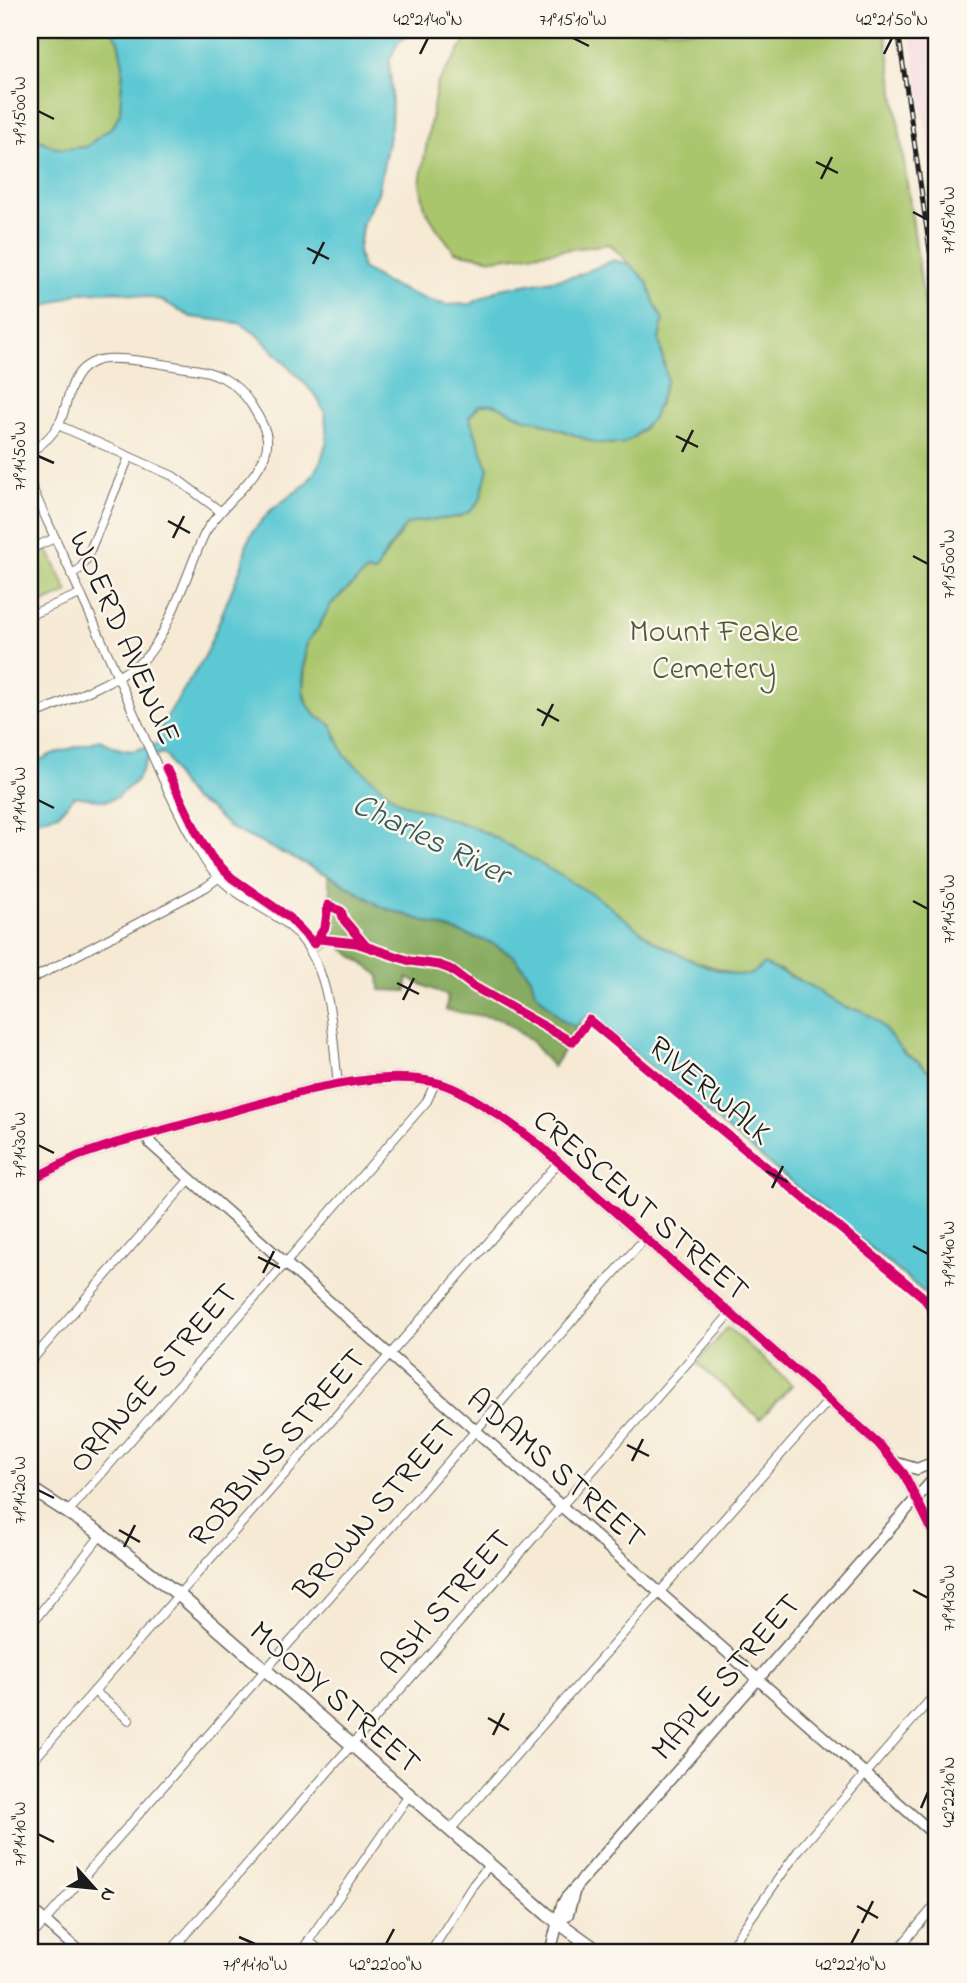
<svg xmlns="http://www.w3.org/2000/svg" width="967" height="1983" viewBox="0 0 967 1983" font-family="'Indie Flower',sans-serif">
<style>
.built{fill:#f5cfda}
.green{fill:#aac66d;stroke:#637144;stroke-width:2}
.forest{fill:#87ab60;stroke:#52643e;stroke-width:2}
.water{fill:#5cc8d3;stroke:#3c7278;stroke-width:2}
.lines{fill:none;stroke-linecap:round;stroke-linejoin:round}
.street-casing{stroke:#68645d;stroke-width:10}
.secondary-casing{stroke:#68645d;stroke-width:13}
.primary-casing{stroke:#68645d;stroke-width:15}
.street{stroke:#fff;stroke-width:8}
.secondary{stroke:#fff;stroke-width:10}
.primary{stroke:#fff;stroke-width:12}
.rail-casing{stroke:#1c1c1c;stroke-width:5}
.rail{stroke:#fbf7ec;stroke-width:2.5;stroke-dasharray:8;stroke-linecap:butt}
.cycleway-casing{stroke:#fbf7ec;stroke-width:13}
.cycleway{stroke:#d6006c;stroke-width:9}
.ticks{fill:none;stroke:#1c1c1c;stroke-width:2.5}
.labels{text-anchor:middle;stroke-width:5;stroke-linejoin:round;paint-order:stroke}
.park-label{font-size:32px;fill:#4e5838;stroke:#fbf7ec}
.street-label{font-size:32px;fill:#1c1c1c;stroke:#fbf7ec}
.water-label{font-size:33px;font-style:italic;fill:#32585c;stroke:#fbf7ec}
.neatline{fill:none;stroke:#1c1c1c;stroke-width:2.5}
.ticks-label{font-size:18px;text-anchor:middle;fill:#1c1c1c}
</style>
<rect width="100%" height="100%" fill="#fbf7ec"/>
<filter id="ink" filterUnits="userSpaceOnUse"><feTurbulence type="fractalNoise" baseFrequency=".0143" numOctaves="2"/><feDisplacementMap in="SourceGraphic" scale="14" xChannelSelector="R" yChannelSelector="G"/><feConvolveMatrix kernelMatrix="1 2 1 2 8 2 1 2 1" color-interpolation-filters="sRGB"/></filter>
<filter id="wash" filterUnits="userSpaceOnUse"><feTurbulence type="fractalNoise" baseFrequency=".00686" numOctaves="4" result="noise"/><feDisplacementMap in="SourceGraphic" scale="28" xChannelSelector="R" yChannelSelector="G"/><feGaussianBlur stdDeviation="1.57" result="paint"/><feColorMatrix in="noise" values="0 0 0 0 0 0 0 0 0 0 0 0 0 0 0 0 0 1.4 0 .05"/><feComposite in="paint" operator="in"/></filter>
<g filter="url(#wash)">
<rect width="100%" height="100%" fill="#f6ead5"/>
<path class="built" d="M910 30H937V197L910 32Z"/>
<g class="green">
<path d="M30 30H111L118 40 123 65 120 113 114 125 86 147 64 149 53 147 30 135Z"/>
<path d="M473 30H885L937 392V1079L919 1062 905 1053 860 1010 846 1008 824 996 815 988 780 970 758 971 750 975H737L683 957 652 940 597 897 473 827 399 802 374 782 345 756 331 725 316 716 309 708 303 690 307 642 318 628 331 604 367 571 374 572 406 525 414 522 459 517 480 500 488 468 469 416 479 405 494 404 526 419 537 421 596 443 622 444 643 430 659 404 665 368 659 339 663 320 654 302 648 283 610 244 493 259 455 252 436 227 425 209 420 183 437 84Z"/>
<path d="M48 550 68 592 30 609V558Z"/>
<path d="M728 1327 792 1385 760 1419 697 1363Z"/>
</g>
<path class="forest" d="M328 875 382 907 492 943 514 956 531 977 535 992 563 1021 578 1025 581 1022 553 1067 532 1042 501 1019 446 1010 448 996 407 978V991L380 990 379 975 335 943 321 951 316 945 331 915 332 902Z"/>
<path class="water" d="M111 30H415L398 43 389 60 392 95 391 126 378 193 363 222 358 252 362 268 386 283 427 300 447 305 471 304 500 289 576 276 614 260 631 265 648 283 654 302 663 320 659 339 667 380 653 418 634 437 622 444 596 443 537 421 526 419 494 404 479 405 469 417 488 468 480 500 471 511 459 517 414 522 406 525 386 552 375 573 367 571 331 604 318 628 307 642 304 660 303 690 305 700 316 716 331 725 345 756 399 802 473 827 498 839 597 897 652 940 684 957 714 969 737 975H750L764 964 815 988 824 996 846 1008 860 1010 878 1021 904 1053 919 1062 937 1079V1311L935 1304 926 1294 588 1014 575 1027 563 1021 535 992 531 977 514 956 492 943 382 907 339 880 230 828 210 809 193 800 177 779 167 757 162 753 147 759 137 780 117 797 107 801 75 796 58 814 30 822V765L52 754 100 740 116 748 131 751 158 744V736L163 723 205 656 242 565 247 543 253 531 270 511 306 484 320 464 327 440 325 413 316 396 308 387 259 336 239 323 191 317 161 300 118 291 79 293 43 307 30 300V135L53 147 64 149 86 147 114 125 120 113 123 65 118 40Z"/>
</g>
<g filter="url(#ink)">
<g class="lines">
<g class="street-casing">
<g id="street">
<path d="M58 425 173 476 220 511"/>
<path d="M30 452C42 445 53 435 60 422 70 400 68 371 96 361 112 354 166 365 186 368 215 371 236 380 252 406 258 416 266 428 267 439 271 472 218 506 204 535 189 567 168 636 144 659 122 679 59 704 30 716"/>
<path d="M30 483C61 552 94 621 124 691 148 745 171 802 201 854 218 886 248 899 277 917 333 951 331 1027 338 1085"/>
<path d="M30 549 55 538"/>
<path d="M71 574 80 569 86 560 129 457"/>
<path d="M30 615 80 594"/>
<path d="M30 700 36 714"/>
<path d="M30 980 206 887 218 878"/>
<path d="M30 1362 190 1179"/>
<path d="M68 1512 427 1101 435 1083"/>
<path d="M30 1626 101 1535"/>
<path d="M94 1691 129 1720"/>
<path d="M30 1764 559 1162"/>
<path d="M450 1830 829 1400"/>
<path d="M30 1938 645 1238"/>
<path d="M309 1941 323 1953"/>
<path d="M169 1953 731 1313"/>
<path d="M300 1953 410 1794"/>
<path d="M430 1953 473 1885 490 1864"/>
<path d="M726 1953 798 1851 937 1692"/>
<path d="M895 1953 937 1903"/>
</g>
</g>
<g class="secondary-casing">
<g id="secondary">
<path d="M146 1134 151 1144 190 1179 937 1837"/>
<path d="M30 1180 78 1156 116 1143 313 1089C352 1081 403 1072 442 1084 472 1094 513 1125 538 1144L878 1443 904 1474 937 1540"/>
<path d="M897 1463 917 1469 937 1461"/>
<path d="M30 1908 81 1953"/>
<path d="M559 1923 568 1914 575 1889"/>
<path d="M550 1953 562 1905 566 1898 937 1475"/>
</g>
</g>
<g class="primary-casing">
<path id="primary" d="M30 1488 95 1530 179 1595 548 1915 601 1953"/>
</g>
<use href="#street" class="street"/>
<use href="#secondary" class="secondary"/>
<use href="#primary" class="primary"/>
<g class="rail-casing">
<path id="rail" d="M898 30 937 299"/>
</g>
<use href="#rail" class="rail"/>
<g class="cycleway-casing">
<g id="cycleway">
<path d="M166 768 198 835 212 858 232 878 290 918 314 944 325 927 328 905 341 911 344 920 366 946"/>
<path d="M319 939 356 943 410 961 439 965 450 969 473 986 572 1042 589 1020 922 1296 929 1305 937 1330"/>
<path d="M30 1180 78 1156 116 1143 313 1089C352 1081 403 1072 442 1084 472 1094 513 1125 538 1144L878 1443 904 1474 937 1540"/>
</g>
</g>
<use href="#cycleway" class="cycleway"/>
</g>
</g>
<path class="ticks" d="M573 38 589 46M420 54 428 38M884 54 892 38M38 111 54 119M816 162 838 173M821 179 832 157M913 212 928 220M307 248 329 259M313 264 324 242M676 436 698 447M682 452 693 430M38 456 54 463M168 521 190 533M173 538 184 516M913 556 928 564M537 709 559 721M542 726 553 704M38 800 54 808M913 901 928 909M397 983 419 994M403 1000 414 978M38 1145 54 1153M766 1171 788 1182M772 1188 783 1166M913 1246 928 1254M258 1257 280 1268M263 1273 274 1251M627 1445 649 1456M632 1461 643 1439M38 1490 54 1498M119 1530 140 1542M124 1547 135 1525M913 1590 928 1598M488 1718 509 1730M493 1735 504 1713M921 1808 928 1792M38 1834 54 1842M857 1906 878 1918M862 1923 873 1901M239 1937 255 1944M386 1944 394 1929M851 1944 859 1929"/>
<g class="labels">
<g class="park-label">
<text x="714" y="641">Mount Feake<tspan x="714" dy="37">Cemetery</tspan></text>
</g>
<g class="street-label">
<text transform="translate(126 637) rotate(66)" y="11">WOERD AVENUE</text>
<text transform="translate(711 1089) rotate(40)" y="11">RIVERWALK</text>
<text transform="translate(642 1204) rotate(41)" y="11">CRESCENT STREET</text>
<text transform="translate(152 1377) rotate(-49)" y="11">ORANGE STREET</text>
<text transform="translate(276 1447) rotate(-49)" y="11">ROBBINS STREET</text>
<text transform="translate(557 1467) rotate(41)" y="11">ADAMS STREET</text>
<text transform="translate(374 1509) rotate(-49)" y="11">BROWN STREET</text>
<text transform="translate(445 1601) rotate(-49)" y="11">ASH STREET</text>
<text transform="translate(725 1676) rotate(-49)" y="11">MAPLE STREET</text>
<text transform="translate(336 1696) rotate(41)" y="11">MOODY STREET</text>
</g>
<g class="water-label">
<text transform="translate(432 837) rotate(26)" y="12">Charles River</text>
</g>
</g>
<rect width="967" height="1983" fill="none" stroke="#fbf7ec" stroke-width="77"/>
<g transform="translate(94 1888) rotate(117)" stroke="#fbf7ec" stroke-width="5" paint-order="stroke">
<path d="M0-5L12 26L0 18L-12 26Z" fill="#1c1c1c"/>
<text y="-10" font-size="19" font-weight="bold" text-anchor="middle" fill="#1c1c1c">N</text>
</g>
<rect x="38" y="38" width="890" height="1906" class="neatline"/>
<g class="ticks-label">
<text x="428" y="25">42°21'40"N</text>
<text x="573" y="25">71°15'10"W</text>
<text x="892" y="25">42°21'50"N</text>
<text transform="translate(19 111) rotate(-90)" y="6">71°15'00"W</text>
<text transform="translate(948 220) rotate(-90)" y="6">71°15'10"W</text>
<text transform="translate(19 456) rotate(-90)" y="6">71°14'50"W</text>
<text transform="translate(948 564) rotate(-90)" y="6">71°15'00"W</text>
<text transform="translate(19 800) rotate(-90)" y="6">71°14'40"W</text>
<text transform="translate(948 909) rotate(-90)" y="6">71°14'50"W</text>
<text transform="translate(19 1145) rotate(-90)" y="6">71°14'30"W</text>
<text transform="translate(948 1254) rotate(-90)" y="6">71°14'40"W</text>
<text transform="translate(19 1490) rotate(-90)" y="6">71°14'20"W</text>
<text transform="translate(948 1598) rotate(-90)" y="6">71°14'30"W</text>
<text transform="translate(948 1792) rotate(-90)" y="6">42°22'10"N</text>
<text transform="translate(19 1834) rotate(-90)" y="6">71°14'10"W</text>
<text x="255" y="1970">71°14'10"W</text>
<text x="386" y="1970">42°22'00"N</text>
<text x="851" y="1970">42°22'10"N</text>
</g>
</svg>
